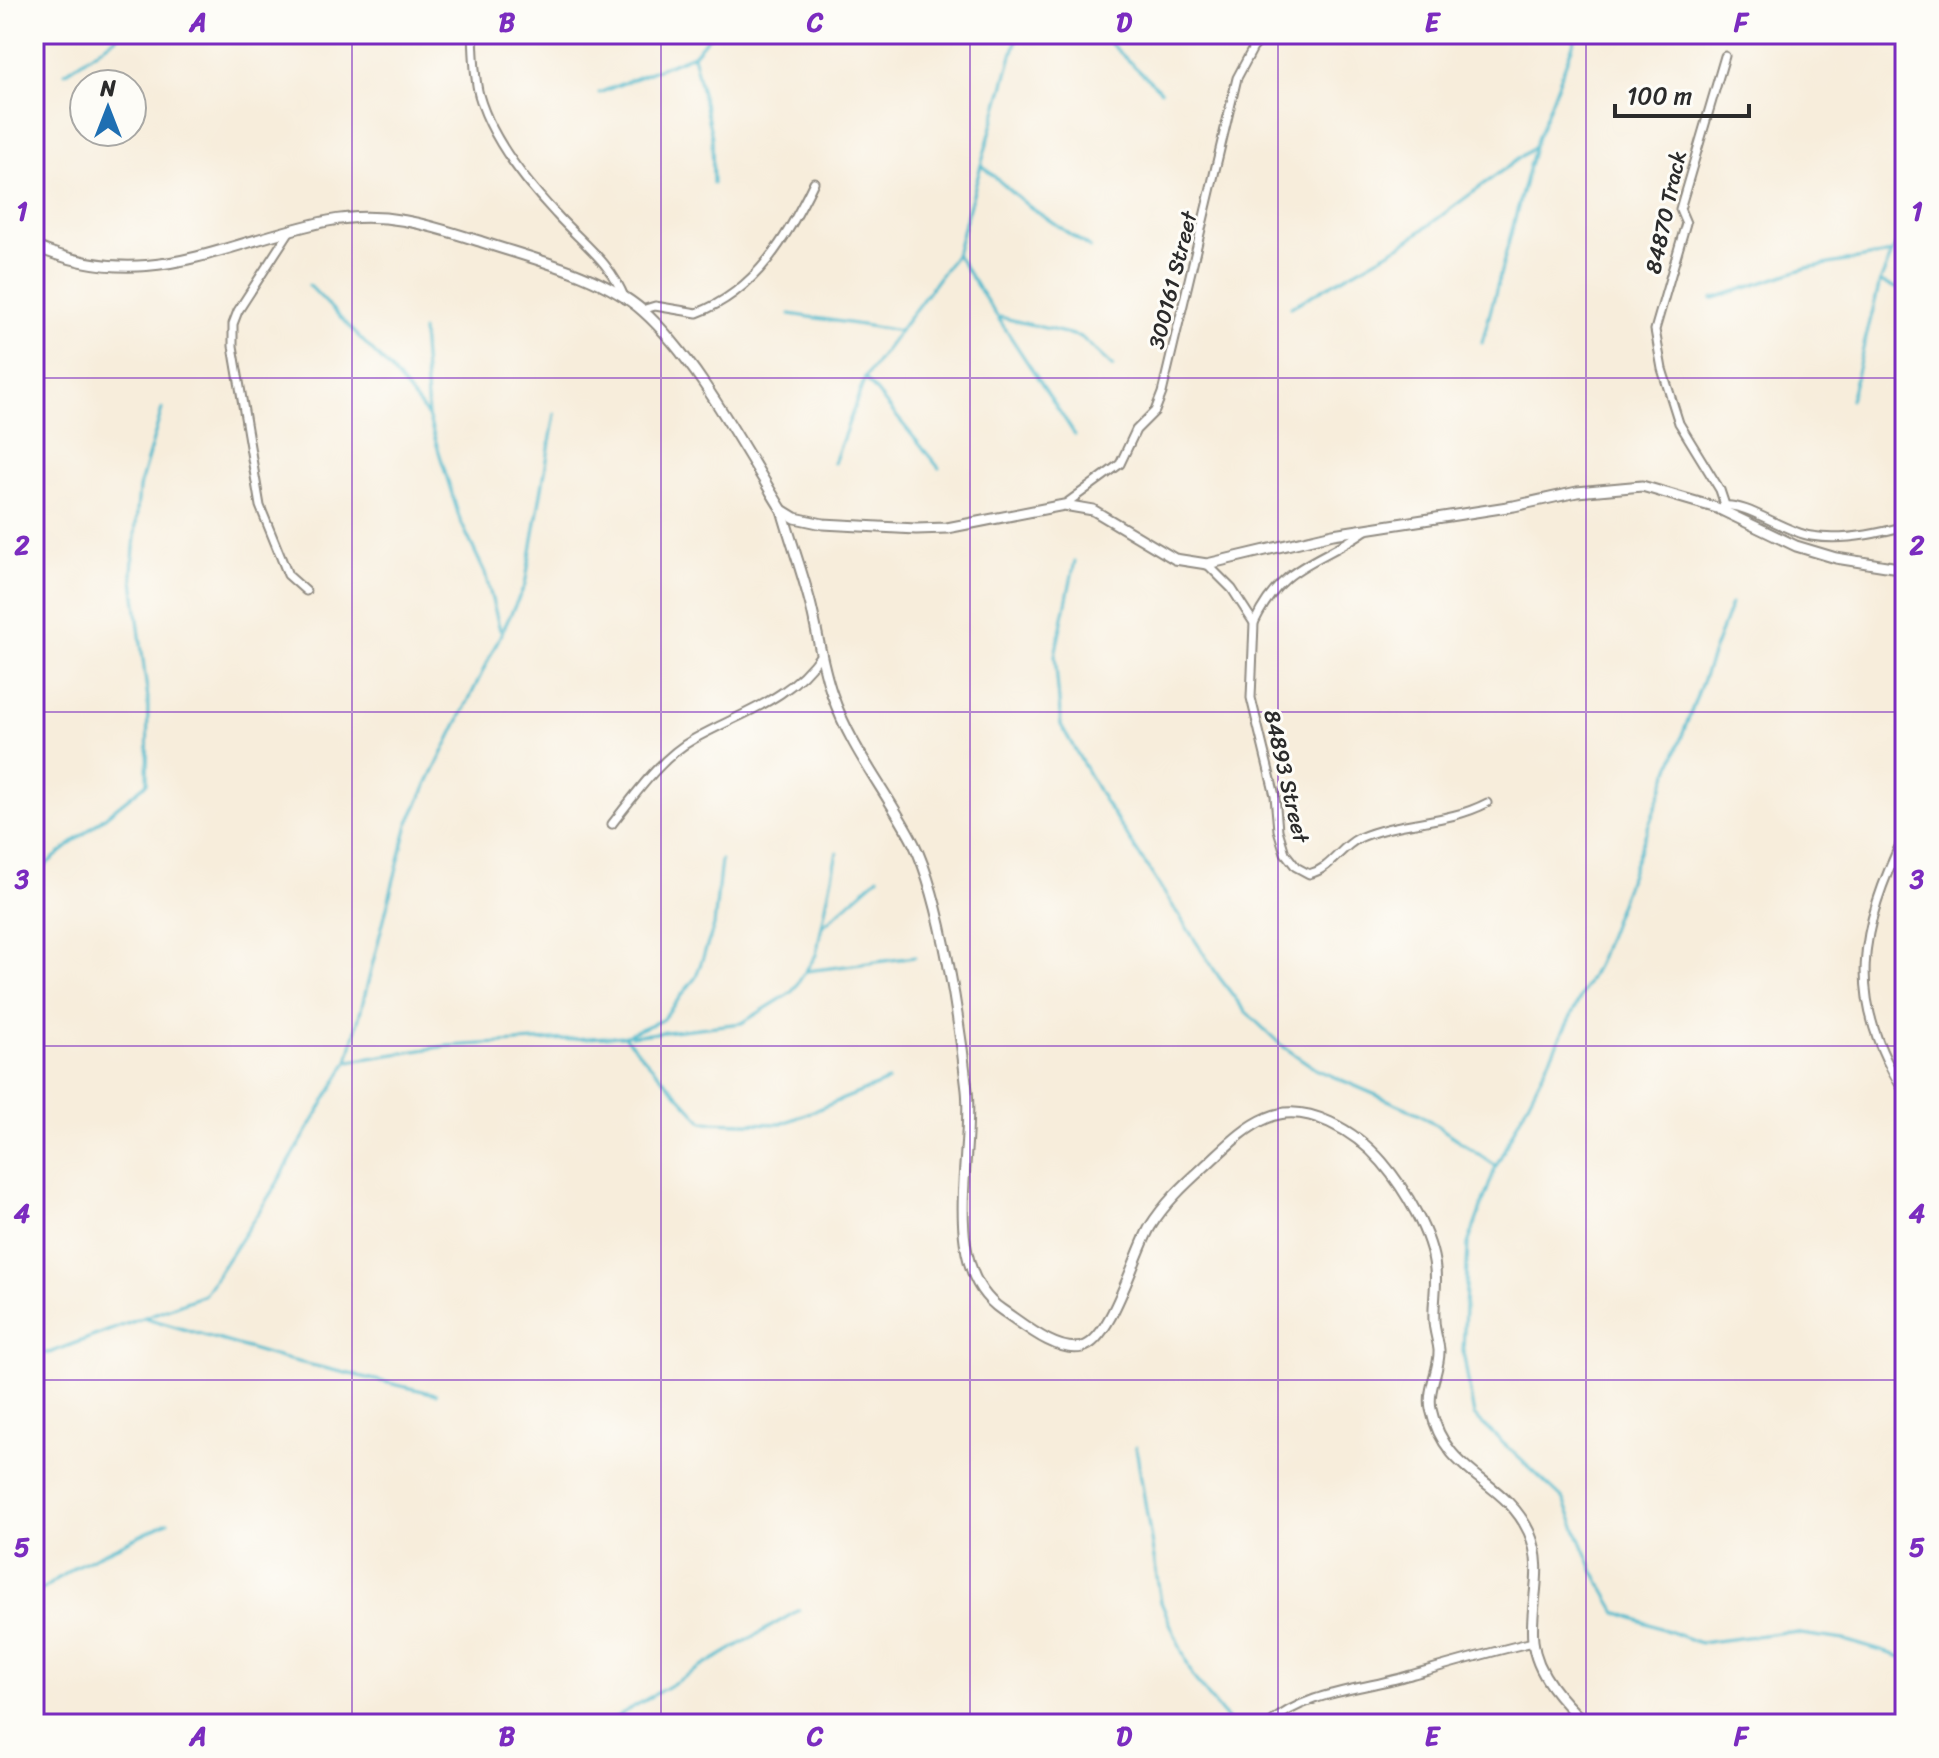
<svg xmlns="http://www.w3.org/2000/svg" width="1939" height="1758" viewBox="0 0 1939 1758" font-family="Sriracha,sans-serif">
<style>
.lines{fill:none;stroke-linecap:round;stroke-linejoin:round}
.stream{stroke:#4fb9cc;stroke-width:3}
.minor-casing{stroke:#918c83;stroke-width:11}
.tertiary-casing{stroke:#918c83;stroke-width:13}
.minor{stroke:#fff;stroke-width:7}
.tertiary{stroke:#fff;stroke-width:9}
.grid{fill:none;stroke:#7b2cbf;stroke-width:2;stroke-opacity:0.55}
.labels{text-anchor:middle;stroke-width:6;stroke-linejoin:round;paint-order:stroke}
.street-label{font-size:22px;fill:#2b2b2b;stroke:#fdfcf7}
.neatline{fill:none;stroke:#7b2cbf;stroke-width:3}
.grid-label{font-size:26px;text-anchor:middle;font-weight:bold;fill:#7b2cbf}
</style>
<rect width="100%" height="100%" fill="#fdfcf7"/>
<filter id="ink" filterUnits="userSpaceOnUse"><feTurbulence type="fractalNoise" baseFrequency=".0125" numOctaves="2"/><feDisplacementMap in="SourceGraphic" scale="16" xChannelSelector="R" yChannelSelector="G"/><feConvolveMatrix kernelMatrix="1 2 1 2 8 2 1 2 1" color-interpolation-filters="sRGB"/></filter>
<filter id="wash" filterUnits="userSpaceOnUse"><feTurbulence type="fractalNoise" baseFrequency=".006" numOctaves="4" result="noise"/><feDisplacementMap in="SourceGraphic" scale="32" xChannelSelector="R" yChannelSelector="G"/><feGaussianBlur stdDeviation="1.8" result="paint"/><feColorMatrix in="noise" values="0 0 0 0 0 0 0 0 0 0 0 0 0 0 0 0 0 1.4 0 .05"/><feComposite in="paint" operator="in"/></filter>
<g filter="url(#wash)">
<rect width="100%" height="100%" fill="#f7eddb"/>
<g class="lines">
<g class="stream">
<path d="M1100 34 1161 91"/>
<path d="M693 55 712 137 713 184"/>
<path d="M65 73 121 34"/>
<path d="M599 93 693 55 711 34"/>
<path d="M982 166 1027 205 1090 248"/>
<path d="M956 254 1075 435"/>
<path d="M1880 282 1905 291"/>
<path d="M309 285 390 369 428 416 460 520 485 573 500 630"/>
<path d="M1712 299 1806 268 1892 253"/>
<path d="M1291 307 1406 242 1534 147"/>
<path d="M790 314 900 331"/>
<path d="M1000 317 1081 337 1113 367"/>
<path d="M422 331 428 415"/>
<path d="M1482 343 1534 147 1577 34"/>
<path d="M865 378 939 468"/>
<path d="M1850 400 1880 282 1905 222"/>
<path d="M834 463 865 378 956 254 1018 34"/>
<path d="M1075 561 1055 655 1061 725 1103 799 1219 977 1244 1010 1281 1045 1316 1069 1420 1114 1496 1166"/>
<path d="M1731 604 1598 962 1496 1166 1468 1244 1463 1351 1474 1416 1564 1500 1594 1572 1617 1612 1700 1643 1786 1632 1844 1640 1905 1658"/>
<path d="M34 874 147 783 148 699 132 572 139 488 162 409"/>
<path d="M824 925 878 877"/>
<path d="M807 971 915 957"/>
<path d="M624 1036 703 1122 781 1124 888 1081"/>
<path d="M631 1036 742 1023 792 992 816 955 837 852"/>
<path d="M350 1061 447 1046 624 1036 662 1020 696 977 714 926 721 860"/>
<path d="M146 1318 281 1358 436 1394"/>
<path d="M34 1353H49L204 1295 273 1190 348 1061 408 824 525 585 555 414"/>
<path d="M1136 1447 1161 1602 1193 1677 1231 1724"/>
<path d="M34 1595 76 1566 168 1522"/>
<path d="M456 1724 460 1720"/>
<path d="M604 1724 799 1610"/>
</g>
</g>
</g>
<g filter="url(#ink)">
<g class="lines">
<g class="minor-casing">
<g id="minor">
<path d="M473 34C474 54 474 76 479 95 491 138 526 182 556 214 582 243 610 261 625 299"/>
<path d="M1725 56 1680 209 1686 223 1655 330 1662 369 1679 423 1720 490 1725 505"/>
<path d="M289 232 238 311 233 324V346L260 506 288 575 306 591"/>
<path d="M642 310 655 306 697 313C756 291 788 236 814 182"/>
<path d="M1064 505 1120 464 1136 430 1155 411 1162 393 1237 78 1253 48 1266 34"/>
<path d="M1723 506C1746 502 1784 532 1811 536 1840 541 1877 534 1905 526"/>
<path d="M1207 564 1232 589 1254 623 1251 698 1275 796 1278 830 1285 853 1296 867 1309 874C1331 869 1339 848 1359 838 1400 820 1447 824 1487 803"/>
<path d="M1254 623C1282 563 1319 564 1366 530"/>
<path d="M612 824C635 795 661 757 694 739 742 712 789 701 822 653"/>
<path d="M1905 834C1859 929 1845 1000 1905 1093"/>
<path d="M1269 1724C1307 1691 1361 1690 1407 1676 1449 1664 1490 1652 1533 1642"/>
</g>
</g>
<g class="tertiary-casing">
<g id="tertiary">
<path d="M34 246C148 295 220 243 328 221 385 210 429 225 482 242 533 259 602 275 643 311 696 358 744 449 782 510L795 518 823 524 916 529 947 528 1064 505 1093 510 1175 559 1207 564 1333 534 1514 506 1577 492 1642 486 1717 508 1796 546 1836 558 1905 569"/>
<path d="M782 510C791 542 803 574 811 606 818 635 822 666 832 694 851 750 888 793 914 844 942 901 960 1025 967 1090 974 1154 938 1267 1002 1310 1022 1323 1056 1353 1082 1347 1111 1341 1135 1253 1150 1227 1164 1204 1184 1185 1204 1167 1223 1150 1243 1128 1267 1118 1306 1100 1357 1133 1382 1162 1405 1189 1432 1234 1435 1269 1437 1286 1433 1303 1434 1320 1434 1330 1438 1340 1439 1350 1440 1370 1427 1388 1431 1409 1445 1476 1504 1478 1529 1532 1546 1570 1529 1602 1533 1641 1536 1674 1563 1702 1586 1724"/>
</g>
</g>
<use href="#minor" class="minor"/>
<use href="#tertiary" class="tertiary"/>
</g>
</g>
<path class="grid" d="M352 34V1724M661 34V1724M970 34V1724M1278 34V1724M1586 34V1724M34 378H1905M34 712H1905M34 1046H1905M34 1380H1905"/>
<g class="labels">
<g class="street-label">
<text transform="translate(1665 212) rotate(-78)" y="8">84870 Track</text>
<text transform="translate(1172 280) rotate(-76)" y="8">300161 Street</text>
<text transform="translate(1287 776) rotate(77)" y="8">84893 Street</text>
</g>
</g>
<rect width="1939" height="1758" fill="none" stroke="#fdfcf7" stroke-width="88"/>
<g transform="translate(108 108)"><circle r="38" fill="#fdfcf7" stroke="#a9a8a5" stroke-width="2"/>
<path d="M0-6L14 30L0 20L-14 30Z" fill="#1f6fb2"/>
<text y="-12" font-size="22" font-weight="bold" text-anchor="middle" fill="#2b2b2b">N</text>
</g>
<path d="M1615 104v12h134v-12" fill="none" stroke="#2b2b2b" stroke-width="4"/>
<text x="1627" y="104" font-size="24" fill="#2b2b2b" stroke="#fdfcf7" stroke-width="6" paint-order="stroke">100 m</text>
<rect x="44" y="44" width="1851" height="1670" class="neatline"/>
<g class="grid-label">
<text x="198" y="31">A</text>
<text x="507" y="31">B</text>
<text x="815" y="31">C</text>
<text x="1124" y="31">D</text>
<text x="1432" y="31">E</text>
<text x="1741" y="31">F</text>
<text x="22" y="220">1</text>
<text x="1917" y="220">1</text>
<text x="22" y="554">2</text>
<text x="1917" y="554">2</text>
<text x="22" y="888">3</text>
<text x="1917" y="888">3</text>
<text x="22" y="1222">4</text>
<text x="1917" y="1222">4</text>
<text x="22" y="1556">5</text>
<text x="1917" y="1556">5</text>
<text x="198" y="1745">A</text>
<text x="507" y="1745">B</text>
<text x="815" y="1745">C</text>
<text x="1124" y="1745">D</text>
<text x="1432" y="1745">E</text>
<text x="1741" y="1745">F</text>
</g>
</svg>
